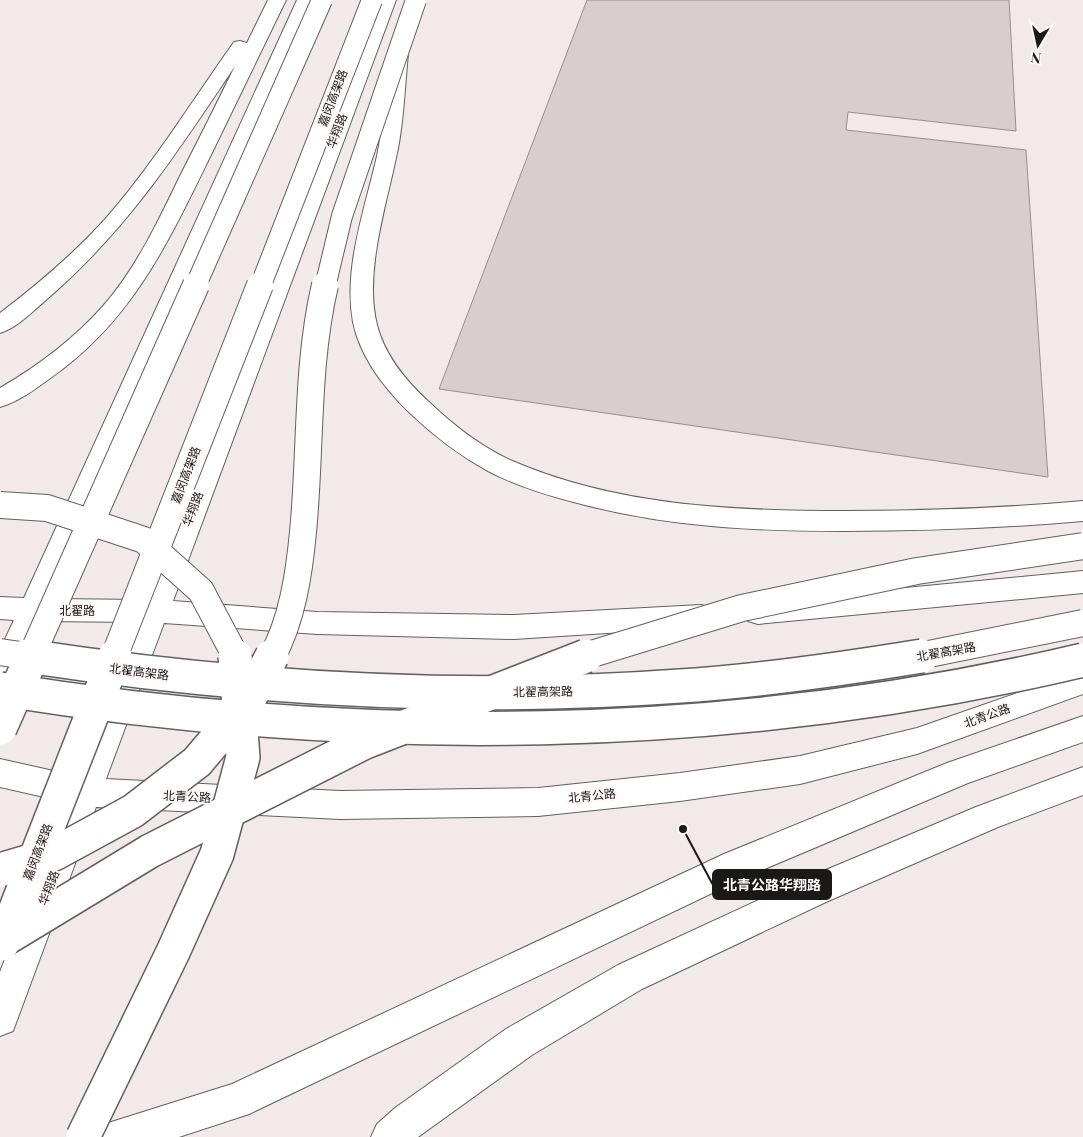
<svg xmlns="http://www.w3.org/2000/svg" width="1083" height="1137" viewBox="0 0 1083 1137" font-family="'Playfair Display','Noto Sans SC',serif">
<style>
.building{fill:#d6cecf;stroke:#978f90}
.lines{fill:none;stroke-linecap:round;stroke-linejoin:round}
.major-casing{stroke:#655e5f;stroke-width:2}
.highway-casing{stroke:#655e5f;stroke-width:2}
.major{fill:#fff;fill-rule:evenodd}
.highway{fill:#fff;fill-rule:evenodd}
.highway-bridge-far2-casing{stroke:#655e5f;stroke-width:22;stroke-linecap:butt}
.highway-bridge-far1-casing{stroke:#655e5f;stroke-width:28;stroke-linecap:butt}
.highway-bridge-casing{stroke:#655e5f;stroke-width:36;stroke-linecap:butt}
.highway-bridge-far2{stroke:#fff;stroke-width:20}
.highway-bridge-far1{stroke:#fff;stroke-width:26}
.highway-bridge{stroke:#fff;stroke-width:33}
.labels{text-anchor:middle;stroke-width:4;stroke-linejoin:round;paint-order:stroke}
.street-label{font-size:12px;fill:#1b1818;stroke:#fff6f7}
.leader{fill:none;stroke:#1b1818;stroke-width:2}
.callout-dot{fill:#1b1818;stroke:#fff6f7;stroke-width:2}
.callout{fill:#1b1818;stroke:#1b1818;stroke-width:2}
.callout-label{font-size:14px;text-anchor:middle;font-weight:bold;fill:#fff}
</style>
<rect width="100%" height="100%" fill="#f1e9ea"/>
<path class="building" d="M587 0H1009L1016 131 848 112 846 130 1026 150 1048 477 439 389Z"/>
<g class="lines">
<g class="major-casing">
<g id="major">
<path d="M297 0H315L51 599 145 600 378 0H396L173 601 317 612 514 615 701 605 711 608 715 616 711 624 701 627 514 639 317 634 164 623 106 779 340 791 538 788 680 773 800 756 917 728 1083 670V694L917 754 800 784 680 801 538 816 340 819 96 807 13 1031 0 1036V972L66 802 0 787V759L76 776 136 622 41 621 10 691 0 694V650L14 620 0 619V597L24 598Z"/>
<path d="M1083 571V593L758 624 748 621 744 613 748 605 758 602Z"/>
</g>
</g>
<g class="highway-casing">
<g id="highway">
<path d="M268 0H286C260 54 234 107 208 161 166 247 130 323 49 379 34 390 18 402 0 407V388C38 366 75 338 104 305 136 268 158 222 179 178 198 141 217 103 235 66 176 154 128 229 46 300 33 311 17 328 0 333V313C38 284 75 253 107 217 154 163 192 101 234 42L240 41 247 43Z"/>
<path d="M399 49 405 50 408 54C405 84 404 114 399 143 389 198 363 270 377 325 385 356 406 381 429 402 453 425 480 446 510 460 615 506 733 511 846 511 925 511 1004 508 1083 501V521C1004 528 924 531 844 531 757 531 670 527 585 505 553 497 518 487 488 471 459 455 434 436 410 413 385 389 360 357 353 322 343 268 365 209 377 156 384 122 386 88 390 54L393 50Z"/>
<path d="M1083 716V742L968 783 748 876 249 1114 179 1137H99L105 1124 232 1084 724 854 947 763Z"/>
<path d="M1083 767V795L998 827 826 902 642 989 532 1055 418 1137H371L377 1124 395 1108 506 1029 618 965 802 880 976 807Z"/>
</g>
</g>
<use href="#major" class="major"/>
<use href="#highway" class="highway"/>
<g class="highway-bridge-far2-casing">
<g id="highway-bridge-far2">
<path d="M195 287 322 0"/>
<path d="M260 287 372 0"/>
<path d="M325 287 342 216 416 0"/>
</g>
</g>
<g class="highway-bridge-far1-casing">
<g id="highway-bridge-far1">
<path d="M0 505 47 508 144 540 201 591 236 657"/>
<path d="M0 652 35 657"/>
<path d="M31 657 196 285"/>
<path d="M114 657 260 285"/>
<path d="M272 657C292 620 299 575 303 532 311 451 306 366 325 285"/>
<path d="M582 657 742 608 917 571 1083 546"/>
<path d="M914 657 1083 623"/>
</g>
</g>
<g class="highway-bridge-casing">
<g id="highway-bridge">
<path d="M27 656C244 689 460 702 680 686 761 681 842 669 922 656"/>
<path d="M0 689C359 747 729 744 1083 660"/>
<path d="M0 728 32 656"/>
<path d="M0 870 54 854 133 811 197 762 247 703 272 656"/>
<path d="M0 942 150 851 363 743 586 656"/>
<path d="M2 944 115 656"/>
<path d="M83 1137 173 952 217 854 243 757 235 656"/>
</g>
</g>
<use href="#highway-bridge-far2" class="highway-bridge-far2"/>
<use href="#highway-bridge-far1" class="highway-bridge-far1"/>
<use href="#highway-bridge" class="highway-bridge"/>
</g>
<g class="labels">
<g class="street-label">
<text transform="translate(333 98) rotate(-69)" y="4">嘉闵高架路</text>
<text transform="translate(337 131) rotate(-69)" y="4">华翔路</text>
<text transform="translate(186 475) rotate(-69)" y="4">嘉闵高架路</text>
<text transform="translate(193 509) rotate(-69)" y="4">华翔路</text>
<text x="77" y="615">北翟路</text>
<text transform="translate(946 652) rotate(-10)" y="4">北翟高架路</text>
<text transform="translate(139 672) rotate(7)" y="4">北翟高架路</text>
<text transform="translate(543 692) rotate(-1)" y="4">北翟高架路</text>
<text transform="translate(987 716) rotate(-20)" y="4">北青公路</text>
<text transform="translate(592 796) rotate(-6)" y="4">北青公路</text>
<text transform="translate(187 797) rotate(3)" y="4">北青公路</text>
<text transform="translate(38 852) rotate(-69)" y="4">嘉闵高架路</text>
<text transform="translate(49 888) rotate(-69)" y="4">华翔路</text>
</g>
</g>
<path class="leader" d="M683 829L713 885"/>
<circle class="callout-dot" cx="683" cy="829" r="5"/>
<rect class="callout" x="713" y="870" width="118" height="29" rx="5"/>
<g class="callout-label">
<text x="772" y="890">北青公路华翔路</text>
</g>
<g transform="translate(1038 45) rotate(189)" stroke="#fff6f7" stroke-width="4" paint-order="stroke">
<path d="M0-4L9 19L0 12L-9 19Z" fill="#1b1818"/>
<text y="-8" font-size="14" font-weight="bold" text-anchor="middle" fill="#1b1818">N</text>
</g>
</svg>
